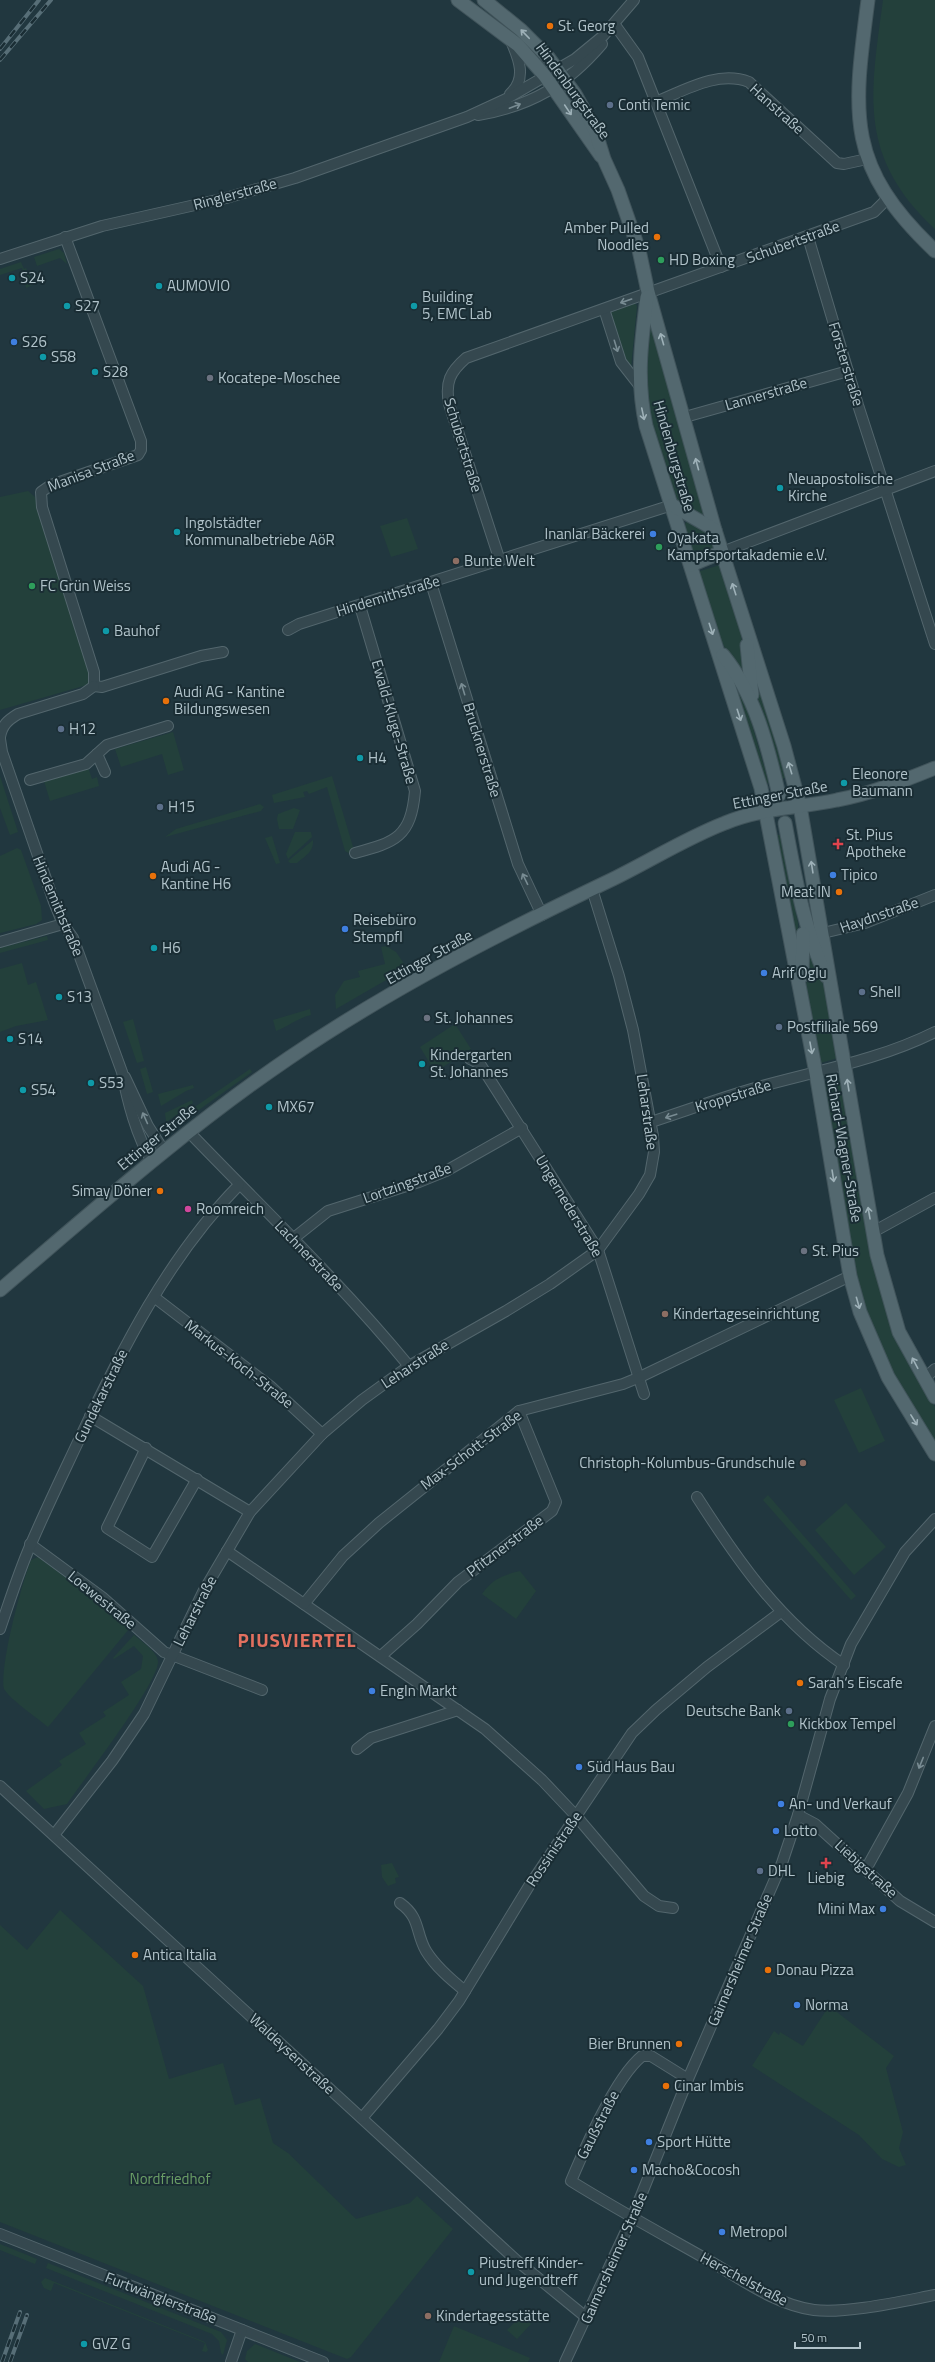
<svg xmlns="http://www.w3.org/2000/svg" width="935" height="2362" viewBox="0 0 935 2362" font-family="'Titillium Web',sans-serif">
<style>
.green{fill:#23403b}
.lines{fill:none;stroke-linecap:round;stroke-linejoin:round}
.minor-casing{stroke:#53666d;stroke-width:12}
.major-casing{stroke:#41545b;stroke-width:15}
.minor{stroke:#35484f;stroke-width:10}
.major{stroke:#53686f;stroke-width:13}
.rail-casing{stroke:#576e77;stroke-width:4}
.rail{stroke:#1a2d34;stroke-width:2.5;stroke-dasharray:8;stroke-linecap:butt}
.oneway{stroke:#9eb1b8}
.oneway2{stroke:#798c93}
.food-dot{fill:#e8710a;stroke:#1a2d34;stroke-width:1.5}
.service-dot{fill:#5c6f8a;stroke:#1a2d34;stroke-width:1.5}
.leisure-dot{fill:#2e9e5b;stroke:#1a2d34;stroke-width:1.5}
.culture-dot{fill:#0f9aa8;stroke:#1a2d34;stroke-width:1.5}
.shop-dot{fill:#3f7fe0;stroke:#1a2d34;stroke-width:1.5}
.worship-dot{fill:#6b7280;stroke:#1a2d34;stroke-width:1.5}
.education-dot{fill:#8d6e63;stroke:#1a2d34;stroke-width:1.5}
.health-dot{fill:#e0444e;stroke:#1a2d34;stroke-width:1.5}
.hotel-dot{fill:#d1479c;stroke:#1a2d34;stroke-width:1.5}
.labels{text-anchor:middle;stroke-width:4;stroke-linejoin:round;paint-order:stroke}
.poi-label{font-size:15px;fill:#b1c3ca;stroke:#1a2d34;text-anchor:start}
.street-label{font-size:15px;fill:#b1c3ca;stroke:#1a2d34}
.park-label{font-size:15px;fill:#6a9e66;stroke:#1a2d34}
.district-label{font-size:19px;font-weight:bold;letter-spacing:1px;fill:#e2705f;stroke:#1a2d34}
</style>
<rect width="100%" height="100%" fill="#21373f"/>
<g class="green">
<path d="M883 0H935V229C858 157 870 96 883 0Z"/>
<path d="M59 249 64 253 67 264 60 258 37 266 34 257Z"/>
<path d="M21 262 24 269 26 268 33 285 26 288 22 268 0 275V269Z"/>
<path d="M634 303 637 306 631 368 627 364 610 313Z"/>
<path d="M650 319 706 518 677 504 651 427 645 395Z"/>
<path d="M28 491 35 497 92 675 91 681 87 685 0 710V497Z"/>
<path d="M407 518 418 549 391 557 380 526Z"/>
<path d="M687 521 709 531 714 545V550L700 555 693 552 683 527Z"/>
<path d="M720 565 741 633 745 680 720 640 697 572Z"/>
<path d="M752 665 787 777 782 779 757 699Z"/>
<path d="M731 672 746 704 769 783 764 784Z"/>
<path d="M173 732 184 770 168 775 162 754 121 767 115 749Z"/>
<path d="M88 767 92 779 97 777 99 786 50 801 44 781Z"/>
<path d="M0 776 18 832 10 835 0 808Z"/>
<path d="M332 776 356 857 345 851 327 787 309 794 307 791 303 792 305 797 274 803 272 795Z"/>
<path d="M260 804 264 807 261 811 165 837 176 829Z"/>
<path d="M294 808 300 810 293 829H279L277 819 278 814Z"/>
<path d="M295 832H311L312 837 288 859 286 854Z"/>
<path d="M775 835H781L798 923 800 959Z"/>
<path d="M272 836 280 863 276 864 265 838Z"/>
<path d="M313 840C314 852 305 856 297 863H290L288 861Z"/>
<path d="M17 848 21 850 41 906 42 920 36 924 0 933V856Z"/>
<path d="M47 936 48 940 0 953V948Z"/>
<path d="M386 946 396 952 407 968 336 1009 335 995 344 981 360 977 358 971 385 964 381 947Z"/>
<path d="M810 949 826 991 838 1058 817 1064 806 994 808 950Z"/>
<path d="M22 963 28 985 36 982 48 1020 16 1026 0 1032V969Z"/>
<path d="M310 1009 311 1015C298 1018 289 1026 276 1031L273 1020Z"/>
<path d="M133 1019 144 1061 137 1063 123 1022Z"/>
<path d="M455 1024 471 1049 435 1072 420 1047Z"/>
<path d="M146 1067 153 1092 147 1094 140 1069Z"/>
<path d="M250 1069 252 1072 175 1127 186 1113Z"/>
<path d="M845 1078 893 1325 910 1366 935 1407V1444C912 1407 886 1371 872 1330 844 1251 835 1165 821 1083Z"/>
<path d="M193 1085 194 1088 186 1091 161 1106 158 1094Z"/>
<path d="M192 1100 193 1103 168 1121H166L165 1113Z"/>
<path d="M861 1388 885 1441 859 1453 834 1400Z"/>
<path d="M768 1495 856 1596 851 1600 763 1500Z"/>
<path d="M846 1503 886 1547 854 1575 815 1530Z"/>
<path d="M38 1557 98 1602 129 1629 48 1727C35 1716 13 1702 4 1689 0 1664 21 1586 31 1560Z"/>
<path d="M520 1571 536 1591 516 1619 482 1594C492 1579 503 1575 520 1571Z"/>
<path d="M134 1635C141 1641 158 1652 158 1662 157 1685 84 1779 67 1804L44 1809 26 1791 62 1765 59 1761 86 1744 79 1733 106 1716 103 1712 129 1695 121 1682 141 1669 143 1656 134 1646 114 1659 113 1658Z"/>
<path d="M392 1863 399 1877 395 1878 396 1883 388 1886 382 1877 381 1865Z"/>
<path d="M60 1910 143 1986 169 2079 223 2063 235 2105 260 2098 273 2143 288 2153 356 2219 410 2203 417 2196 453 2229 351 2357 347 2359 0 2222V1925L27 1950Z"/>
<path d="M829 2006 894 2056 886 2068 903 2132 899 2148 906 2165 899 2167 882 2159 859 2135 752 2066 774 2031 779 2035 780 2032 803 2046Z"/>
<path d="M0 2244 37 2259 35 2264 0 2250Z"/>
<path d="M48 2263 221 2332 227 2340 223 2355 221 2353 219 2341 212 2334 46 2268Z"/>
<path d="M45 2278 205 2342 208 2350 206 2352 202 2351 205 2343 54 2283 51 2291 44 2288 41 2282Z"/>
<path d="M522 2315 531 2324 517 2339 507 2330Z"/>
<path d="M454 2326 530 2358 528 2362H439Z"/>
<path d="M255 2344 300 2362H248L245 2359 247 2351Z"/>
</g>
<g class="lines">
<g class="minor-casing">
<g id="minor">
<path d="M615 25 638 57 721 267"/>
<path d="M510 94C527 79 519 59 511 41"/>
<path d="M656 102C685 90 718 70 749 82L837 163 844 164 867 159"/>
<path d="M478 115C531 106 567 85 602 44"/>
<path d="M65 237 141 441V450L138 455 51 485 41 492 42 507 94 672V686"/>
<path d="M808 237 858 405 935 644"/>
<path d="M0 259 102 226 226 198 295 178 467 117 506 99 575 59 603 36 634 0"/>
<path d="M604 309 621 362 639 385"/>
<path d="M685 417 848 371"/>
<path d="M722 552 935 471"/>
<path d="M500 561 449 404C445 382 450 372 466 358L874 212 887 199"/>
<path d="M431 583 518 864 542 915"/>
<path d="M288 630 299 624 672 505"/>
<path d="M94 686 102 687 201 656 223 652"/>
<path d="M0 737C2 725 8 720 18 714L83 694 94 686"/>
<path d="M0 739 2 752 54 902 63 924 73 938 122 1072C127 1100 137 1138 152 1161"/>
<path d="M97 754 105 772"/>
<path d="M30 780 86 764 107 745 168 726"/>
<path d="M355 853C396 842 411 837 415 791L360 606"/>
<path d="M823 933 865 923 935 895"/>
<path d="M0 942 63 924"/>
<path d="M470 1059 480 1064 598 1250 644 1394"/>
<path d="M125 1077 148 1126 164 1151"/>
<path d="M651 1122C685 1111 720 1098 755 1088 816 1071 879 1060 935 1032"/>
<path d="M189 1132C263 1209 341 1283 409 1366"/>
<path d="M873 1232 935 1198"/>
<path d="M294 1238 328 1211 419 1182 446 1171 522 1128"/>
<path d="M154 1297 270 1386 322 1434"/>
<path d="M924 1379 935 1369"/>
<path d="M90 1416 250 1512"/>
<path d="M146 1448 107 1528 152 1557 197 1479"/>
<path d="M697 1497C738 1561 780 1622 844 1665"/>
<path d="M30 1544 102 1597 164 1652 262 1690"/>
<path d="M227 1551 485 1729 542 1780 577 1817 644 1896 659 1906 673 1908"/>
<path d="M304 1604 343 1556 379 1523 519 1411 623 1384 640 1377 850 1276"/>
<path d="M0 1629C10 1600 19 1571 31 1544 46 1509 62 1476 78 1442 121 1351 168 1257 239 1185"/>
<path d="M381 1656 417 1624 458 1582 552 1511 556 1502 519 1411"/>
<path d="M357 1749 371 1738 458 1710"/>
<path d="M0 1786 516 2260 587 2318"/>
<path d="M798 1815 815 1824 900 1901 935 1922"/>
<path d="M54 1835 112 1761 144 1714 203 1592 250 1512 322 1434 362 1400 409 1366 506 1311 550 1284 598 1250 639 1194 650 1175 654 1152 653 1136 633 1030 619 976 592 889"/>
<path d="M866 1869 908 1793 935 1726"/>
<path d="M400 1903C421 1918 415 1932 426 1951 436 1967 450 1979 465 1991"/>
<path d="M688 2079 651 2056H642C615 2078 585 2148 571 2181 616 2209 662 2234 708 2260 741 2279 776 2305 814 2310 846 2314 903 2301 935 2295"/>
<path d="M362 2118 438 2029 459 2001 529 1886 632 1733 656 1710 707 1667 781 1612"/>
<path d="M0 2234 323 2362"/>
<path d="M231 2362 242 2330"/>
<path d="M565 2362 632 2218 688 2079 782 1863 798 1815 830 1699 851 1644 905 1552 935 1519"/>
</g>
</g>
<g class="major-casing">
<g id="major">
<path d="M458 0 518 45 545 76 601 156"/>
<path d="M484 0 521 30 548 57 575 94 595 130 604 159 618 190 639 250 648 292 715 530 784 746 800 806 877 1255 899 1332 935 1397"/>
<path d="M868 0C853 114 845 166 935 251"/>
<path d="M647 297C641 343 636 380 646 426L761 788 816 1073 850 1276 860 1312 888 1377 935 1454"/>
<path d="M672 505 715 530"/>
<path d="M691 565 722 552"/>
<path d="M747 645 752 695"/>
<path d="M723 655C755 694 768 747 779 795"/>
<path d="M785 823C795 876 803 927 826 976"/>
<path d="M802 976 803 934"/>
<path d="M0 1290C94 1210 186 1128 289 1058 390 989 502 932 613 879 650 861 686 838 725 823 760 808 800 808 837 800 870 794 903 781 935 768"/>
</g>
</g>
<use href="#minor" class="minor"/>
<use href="#major" class="major"/>
<g class="rail-casing">
<g id="rail">
<path d="M0 49 39 0"/>
<path d="M0 60 51 0"/>
<path d="M2 2362 20 2312"/>
<path d="M10 2362 27 2315"/>
</g>
</g>
<use href="#rail" class="rail"/>
</g>
<defs><path id="oneway-shaft" d="M-6 0H5M1.5-3L5.5 0L1.5 3" fill="none" stroke-width="1.6" stroke-linecap="round" stroke-linejoin="round"/></defs>
<g class="oneway">
<use href="#oneway-shaft" transform="translate(525 34) rotate(-134)"/>
<use href="#oneway-shaft" transform="translate(568 110) rotate(56)"/>
<use href="#oneway-shaft" transform="translate(662 339) rotate(-106)"/>
<use href="#oneway-shaft" transform="translate(643 414) rotate(78)"/>
<use href="#oneway-shaft" transform="translate(697 464) rotate(-105)"/>
<use href="#oneway-shaft" transform="translate(734 589) rotate(-108)"/>
<use href="#oneway-shaft" transform="translate(711 629) rotate(72)"/>
<use href="#oneway-shaft" transform="translate(739 715) rotate(72)"/>
<use href="#oneway-shaft" transform="translate(790 768) rotate(-107)"/>
<use href="#oneway-shaft" transform="translate(812 867) rotate(-99)"/>
<use href="#oneway-shaft" transform="translate(811 1048) rotate(80)"/>
<use href="#oneway-shaft" transform="translate(848 1085) rotate(-99)"/>
<use href="#oneway-shaft" transform="translate(833 1176) rotate(81)"/>
<use href="#oneway-shaft" transform="translate(869 1213) rotate(-100)"/>
<use href="#oneway-shaft" transform="translate(858 1303) rotate(74)"/>
<use href="#oneway-shaft" transform="translate(915 1363) rotate(-118)"/>
<use href="#oneway-shaft" transform="translate(914 1420) rotate(58)"/>
</g>
<g class="oneway2">
<use href="#oneway-shaft" transform="translate(515 106) rotate(-21)"/>
<use href="#oneway-shaft" transform="translate(626 301) rotate(161)"/>
<use href="#oneway-shaft" transform="translate(616 346) rotate(73)"/>
<use href="#oneway-shaft" transform="translate(463 689) rotate(-107)"/>
<use href="#oneway-shaft" transform="translate(525 879) rotate(-116)"/>
<use href="#oneway-shaft" transform="translate(671 1116) rotate(162)"/>
<use href="#oneway-shaft" transform="translate(145 1118) rotate(-114)"/>
<use href="#oneway-shaft" transform="translate(921 1763) rotate(112)"/>
</g>
<g class="food-dot">
<circle cx="550" cy="26" r="4"/>
<circle cx="657" cy="237" r="4"/>
<circle cx="166" cy="701" r="4"/>
<circle cx="153" cy="876" r="4"/>
<circle cx="839" cy="892" r="4"/>
<circle cx="160" cy="1191" r="4"/>
<circle cx="800" cy="1683" r="4"/>
<circle cx="135" cy="1955" r="4"/>
<circle cx="768" cy="1970" r="4"/>
<circle cx="679" cy="2044" r="4"/>
<circle cx="666" cy="2086" r="4"/>
</g>
<g class="service-dot">
<circle cx="610" cy="105" r="4"/>
<circle cx="61" cy="729" r="4"/>
<circle cx="160" cy="807" r="4"/>
<circle cx="862" cy="992" r="4"/>
<circle cx="779" cy="1027" r="4"/>
<circle cx="789" cy="1711" r="4"/>
<circle cx="760" cy="1871" r="4"/>
</g>
<g class="leisure-dot">
<circle cx="661" cy="260" r="4"/>
<circle cx="659" cy="547" r="4"/>
<circle cx="32" cy="586" r="4"/>
<circle cx="791" cy="1724" r="4"/>
</g>
<g class="culture-dot">
<circle cx="12" cy="278" r="4"/>
<circle cx="159" cy="286" r="4"/>
<circle cx="67" cy="306" r="4"/>
<circle cx="414" cy="306" r="4"/>
<circle cx="43" cy="357" r="4"/>
<circle cx="95" cy="372" r="4"/>
<circle cx="780" cy="488" r="4"/>
<circle cx="177" cy="532" r="4"/>
<circle cx="106" cy="631" r="4"/>
<circle cx="360" cy="758" r="4"/>
<circle cx="844" cy="783" r="4"/>
<circle cx="154" cy="948" r="4"/>
<circle cx="59" cy="997" r="4"/>
<circle cx="10" cy="1039" r="4"/>
<circle cx="422" cy="1064" r="4"/>
<circle cx="91" cy="1083" r="4"/>
<circle cx="23" cy="1090" r="4"/>
<circle cx="269" cy="1107" r="4"/>
<circle cx="471" cy="2272" r="4"/>
<circle cx="84" cy="2344" r="4"/>
</g>
<g class="shop-dot">
<circle cx="14" cy="342" r="4"/>
<circle cx="653" cy="534" r="4"/>
<circle cx="833" cy="875" r="4"/>
<circle cx="345" cy="929" r="4"/>
<circle cx="764" cy="973" r="4"/>
<circle cx="372" cy="1691" r="4"/>
<circle cx="579" cy="1767" r="4"/>
<circle cx="781" cy="1804" r="4"/>
<circle cx="776" cy="1831" r="4"/>
<circle cx="883" cy="1909" r="4"/>
<circle cx="797" cy="2005" r="4"/>
<circle cx="649" cy="2142" r="4"/>
<circle cx="634" cy="2170" r="4"/>
<circle cx="722" cy="2232" r="4"/>
</g>
<g class="worship-dot">
<circle cx="210" cy="378" r="4"/>
<circle cx="427" cy="1018" r="4"/>
<circle cx="804" cy="1251" r="4"/>
</g>
<g class="education-dot">
<circle cx="456" cy="561" r="4"/>
<circle cx="665" cy="1314" r="4"/>
<circle cx="803" cy="1463" r="4"/>
<circle cx="428" cy="2316" r="4"/>
</g>
<g class="health-dot">
<path d="M836 838h4v4h4v4h-4v4h-4v-4h-4v-4h4z"/>
<path d="M824 1857h4v4h4v4h-4v4h-4v-4h-4v-4h4z"/>
</g>
<circle class="hotel-dot" cx="188" cy="1209" r="4"/>
<g class="labels">
<g class="poi-label">
<text x="558" y="31">St. Georg</text>
<text x="618" y="110">Conti Temic</text>
<text x="649" y="233" text-anchor="end">Amber Pulled<tspan x="649" dy="17">Noodles</tspan></text>
<text x="669" y="265">HD Boxing</text>
<text x="20" y="283">S24</text>
<text x="167" y="291">AUMOVIO</text>
<text x="422" y="302">Building<tspan x="422" dy="17">5, EMC Lab</tspan></text>
<text x="75" y="311">S27</text>
<text x="22" y="347">S26</text>
<text x="51" y="362">S58</text>
<text x="103" y="377">S28</text>
<text x="218" y="383">Kocatepe-Moschee</text>
<text x="788" y="484">Neuapostolische<tspan x="788" dy="17">Kirche</tspan></text>
<text x="185" y="528">Ingolstädter<tspan x="185" dy="17">Kommunalbetriebe AöR</tspan></text>
<text x="645" y="539" text-anchor="end">Inanlar Bäckerei</text>
<text x="667" y="543">Oyakata<tspan x="667" dy="17">Kampfsportakademie e.V.</tspan></text>
<text x="464" y="566">Bunte Welt</text>
<text x="40" y="591">FC Grün Weiss</text>
<text x="114" y="636">Bauhof</text>
<text x="174" y="697">Audi AG - Kantine<tspan x="174" dy="17">Bildungswesen</tspan></text>
<text x="69" y="734">H12</text>
<text x="368" y="763">H4</text>
<text x="852" y="779">Eleonore<tspan x="852" dy="17">Baumann</tspan></text>
<text x="168" y="812">H15</text>
<text x="846" y="840">St. Pius<tspan x="846" dy="17">Apotheke</tspan></text>
<text x="161" y="872">Audi AG -<tspan x="161" dy="17">Kantine H6</tspan></text>
<text x="841" y="880">Tipico</text>
<text x="831" y="897" text-anchor="end">Meat IN</text>
<text x="353" y="925">Reisebüro<tspan x="353" dy="17">Stempfl</tspan></text>
<text x="162" y="953">H6</text>
<text x="772" y="978">Arif Oglu</text>
<text x="870" y="997">Shell</text>
<text x="67" y="1002">S13</text>
<text x="435" y="1023">St. Johannes</text>
<text x="787" y="1032">Postfiliale 569</text>
<text x="18" y="1044">S14</text>
<text x="430" y="1060">Kindergarten<tspan x="430" dy="17">St. Johannes</tspan></text>
<text x="99" y="1088">S53</text>
<text x="31" y="1095">S54</text>
<text x="277" y="1112">MX67</text>
<text x="152" y="1196" text-anchor="end">Simay Döner</text>
<text x="196" y="1214">Roomreich</text>
<text x="812" y="1256">St. Pius</text>
<text x="673" y="1319">Kindertageseinrichtung</text>
<text x="795" y="1468" text-anchor="end">Christoph-Kolumbus-Grundschule</text>
<text x="808" y="1688">Sarah‘s Eiscafe</text>
<text x="380" y="1696">EngIn Markt</text>
<text x="781" y="1716" text-anchor="end">Deutsche Bank</text>
<text x="799" y="1729">Kickbox Tempel</text>
<text x="587" y="1772">Süd Haus Bau</text>
<text x="789" y="1809">An- und Verkauf</text>
<text x="784" y="1836">Lotto</text>
<text x="768" y="1876">DHL</text>
<text x="826" y="1883" text-anchor="middle">Liebig</text>
<text x="875" y="1914" text-anchor="end">Mini Max</text>
<text x="143" y="1960">Antica Italia</text>
<text x="776" y="1975">Donau Pizza</text>
<text x="805" y="2010">Norma</text>
<text x="671" y="2049" text-anchor="end">Bier Brunnen</text>
<text x="674" y="2091">Cinar Imbis</text>
<text x="657" y="2147">Sport Hütte</text>
<text x="642" y="2175">Macho&amp;Cocosh</text>
<text x="730" y="2237">Metropol</text>
<text x="479" y="2268">Piustreff Kinder-<tspan x="479" dy="17">und Jugendtreff</tspan></text>
<text x="436" y="2321">Kindertagesstätte</text>
<text x="92" y="2349">GVZ G</text>
</g>
<g class="street-label">
<text transform="translate(573 91) rotate(54)" y="5">Hindenburgstraße</text>
<text transform="translate(777 109) rotate(42)" y="5">Hanstraße</text>
<text transform="translate(235 194) rotate(-15)" y="5">Ringlerstraße</text>
<text transform="translate(793 242) rotate(-20)" y="5">Schubertstraße</text>
<text transform="translate(846 364) rotate(73)" y="5">Forsterstraße</text>
<text transform="translate(766 394) rotate(-16)" y="5">Lannerstraße</text>
<text transform="translate(463 445) rotate(73)" y="5">Schubertstraße</text>
<text transform="translate(674 456) rotate(74)" y="5">Hindenburgstraße</text>
<text transform="translate(91 471) rotate(-21)" y="5">Manisa Straße</text>
<text transform="translate(388 596) rotate(-17)" y="5">Hindemithstraße</text>
<text transform="translate(394 722) rotate(74)" y="5">Ewald-Kluge-Straße</text>
<text transform="translate(482 750) rotate(73)" y="5">Brucknerstraße</text>
<text transform="translate(780 795) rotate(-11)" y="5">Ettinger Straße</text>
<text transform="translate(58 906) rotate(67)" y="5">Hindemithstraße</text>
<text transform="translate(879 915) rotate(-19)" y="5">Haydnstraße</text>
<text transform="translate(429 957) rotate(-29)" y="5">Ettinger Straße</text>
<text transform="translate(733 1096) rotate(-17)" y="5">Kroppstraße</text>
<text transform="translate(647 1112) rotate(82)" y="5">Leharstraße</text>
<text transform="translate(157 1137) rotate(-39)" y="5">Ettinger Straße</text>
<text transform="translate(844 1148) rotate(80)" y="5">Richard-Wagner-Straße</text>
<text transform="translate(407 1183) rotate(-20)" y="5">Lortzingstraße</text>
<text transform="translate(569 1206) rotate(59)" y="5">Ungernederstraße</text>
<text transform="translate(309 1256) rotate(46)" y="5">Lachnerstraße</text>
<text transform="translate(239 1364) rotate(38)" y="5">Markus-Koch-Straße</text>
<text transform="translate(415 1364) rotate(-33)" y="5">Leharstraße</text>
<text transform="translate(101 1396) rotate(-64)" y="5">Gundekarstraße</text>
<text transform="translate(471 1450) rotate(-37)" y="5">Max-Schott-Straße</text>
<text transform="translate(505 1546) rotate(-37)" y="5">Pfitznerstraße</text>
<text transform="translate(102 1600) rotate(39)" y="5">Loewestraße</text>
<text transform="translate(195 1611) rotate(-63)" y="5">Leharstraße</text>
<text transform="translate(554 1849) rotate(-56)" y="5">Rossinistraße</text>
<text transform="translate(866 1869) rotate(42)" y="5">Liebigstraße</text>
<text transform="translate(740 1960) rotate(-67)" y="5">Gaimersheimer Straße</text>
<text transform="translate(292 2054) rotate(43)" y="5">Waldeysenstraße</text>
<text transform="translate(598 2125) rotate(-63)" y="5">Gaußstraße</text>
<text transform="translate(614 2258) rotate(-66)" y="5">Gaimersheimer Straße</text>
<text transform="translate(744 2279) rotate(28)" y="5">Herschelstraße</text>
<text transform="translate(161 2298) rotate(21)" y="5">Furtwänglerstraße</text>
</g>
<g class="park-label">
<text x="170" y="2184">Nordfriedhof</text>
</g>
<g class="district-label">
<text x="297" y="1647">PIUSVIERTEL</text>
</g>
</g>
<path d="M795 2342v6h65v-6" fill="none" stroke="#b1c3ca" stroke-width="2"/>
<text x="801" y="2342" font-size="12" fill="#b1c3ca" stroke="#1a2d34" stroke-width="3" paint-order="stroke">50 m</text>
</svg>
